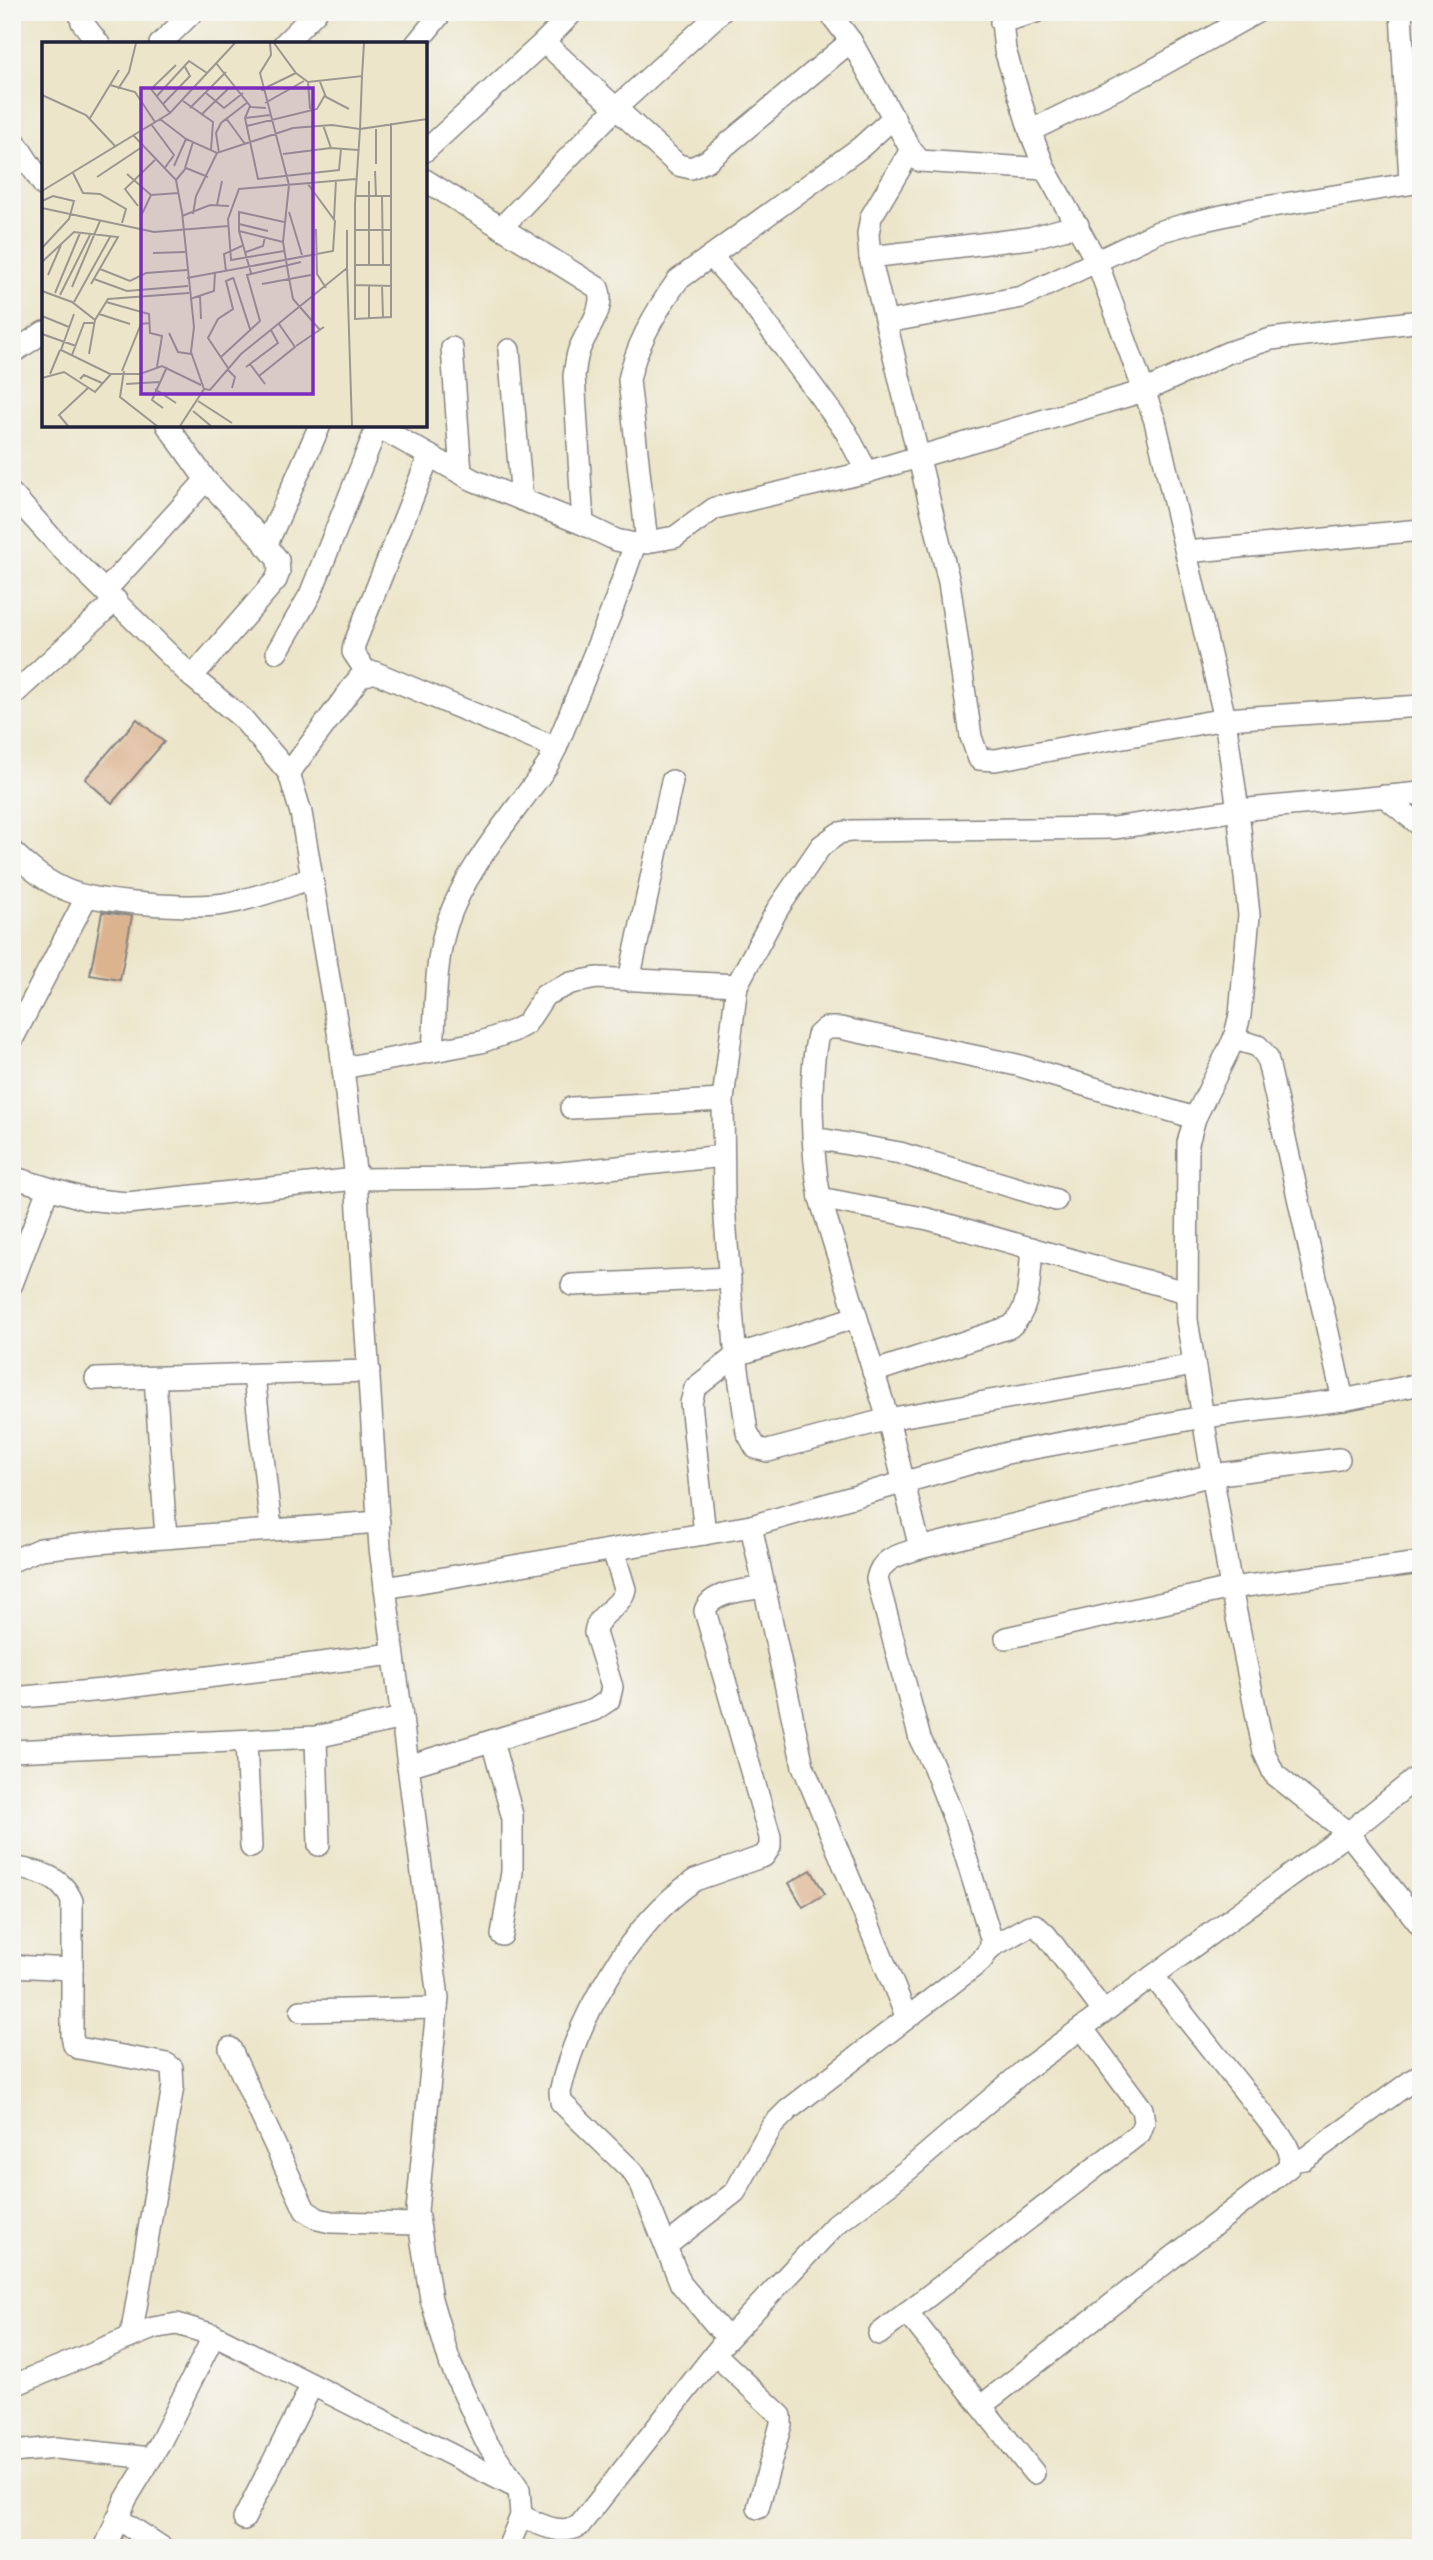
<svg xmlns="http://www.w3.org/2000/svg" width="1433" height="2560" viewBox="0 0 1433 2560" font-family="'Balsamiq Sans',sans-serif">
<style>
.building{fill:#dcb38f}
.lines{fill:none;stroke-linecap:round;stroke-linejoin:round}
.street-casing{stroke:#878482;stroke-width:24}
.street{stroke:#fff;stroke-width:21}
.inset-road{fill:none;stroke:#9b9790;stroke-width:2}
.view{fill:#7b2cbf;fill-opacity:0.15;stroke:#7b2cbf;stroke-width:3.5}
.inset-edge{fill:none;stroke:#22223b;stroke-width:3.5}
</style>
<rect width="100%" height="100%" fill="#f6f6f2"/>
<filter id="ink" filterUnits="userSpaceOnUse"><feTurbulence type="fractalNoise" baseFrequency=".0143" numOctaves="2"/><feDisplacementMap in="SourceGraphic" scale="14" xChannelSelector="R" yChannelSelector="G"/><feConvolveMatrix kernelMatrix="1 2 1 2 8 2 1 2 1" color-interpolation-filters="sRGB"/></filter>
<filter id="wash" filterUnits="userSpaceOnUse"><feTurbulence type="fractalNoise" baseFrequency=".00686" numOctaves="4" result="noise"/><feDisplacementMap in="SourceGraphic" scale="28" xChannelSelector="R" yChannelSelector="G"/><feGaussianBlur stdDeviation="1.57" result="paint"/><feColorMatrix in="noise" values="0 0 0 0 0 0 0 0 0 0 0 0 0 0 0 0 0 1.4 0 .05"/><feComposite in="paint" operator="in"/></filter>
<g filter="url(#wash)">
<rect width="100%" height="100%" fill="#ece5c9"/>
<g id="blocks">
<g class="building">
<path d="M137 719 164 742 112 803 85 779Z"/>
<path d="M102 912 132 916 120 980 90 975Z"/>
<path d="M811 1870 825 1894 803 1907 789 1883Z"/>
</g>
</g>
</g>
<g filter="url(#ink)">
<use href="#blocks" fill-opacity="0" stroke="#878482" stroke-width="2"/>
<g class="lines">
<g class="street-casing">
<g id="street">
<path d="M79 12 82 22 99 44"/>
<path d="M829 12 851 41 911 150 920 161 1045 169"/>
<path d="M1001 12 1005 50 1030 131 1045 169 1097 262 1155 421 1225 719 1238 810 1249 915 1240 1015 1234 1039 1195 1118 1188 1143 1187 1320 1231 1588 1264 1752 1274 1774 1348 1833 1421 1926"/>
<path d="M1401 12 1410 182"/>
<path d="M1001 22 1036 12"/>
<path d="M544 42 678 165 691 168 707 161 851 41"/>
<path d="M160 44 193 12"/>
<path d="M284 44 316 12"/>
<path d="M416 44 442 12"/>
<path d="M1030 131 1144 75 1257 12"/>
<path d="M12 137 44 186"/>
<path d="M911 150 871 217 868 234 870 257 949 582 971 737 979 759 995 760 1225 719 1421 706"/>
<path d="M425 151 544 42 573 12"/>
<path d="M425 180 598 288C607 309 584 333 578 353 576 361 575 369 574 376L583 524"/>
<path d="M501 228 617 107 721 12"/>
<path d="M712 257 747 297 846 432 867 472"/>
<path d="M870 257 1030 238 1078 225"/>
<path d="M887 322 1022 297 1158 232 1191 223 1253 209 1421 182"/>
<path d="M452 348 461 473"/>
<path d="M509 350 522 500"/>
<path d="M12 353 44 332"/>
<path d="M167 425 206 480 260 537 278 560 279 572 276 580 192 677"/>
<path d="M375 425 473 480 583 524 616 540 635 544 675 537 715 508 867 472 1144 391 1227 353 1271 339 1421 321"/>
<path d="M12 494 60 547 192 677 242 718 289 773 301 813 340 1043 356 1179 380 1548 438 1998 417 2211 431 2299 450 2363 485 2440 519 2489 521 2516 508 2548"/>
<path d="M647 543 629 380C636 345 657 309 678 280L861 147 894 117"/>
<path d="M266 546 320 425"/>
<path d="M1186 552 1421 530"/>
<path d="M106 590 206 480"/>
<path d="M277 652 310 595 377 427"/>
<path d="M367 673 353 652 354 645 429 456"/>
<path d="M12 696 116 600"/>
<path d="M289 773 360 677 374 672 556 748"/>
<path d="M1384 796 1421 826"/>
<path d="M12 851C27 866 45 881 64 889 94 903 196 910 229 903 257 898 285 887 312 878"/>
<path d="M629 980 672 781"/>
<path d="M1234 1039 1258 1046 1267 1057 1343 1400"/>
<path d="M12 1040 86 898"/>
<path d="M433 1051C436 1009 434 964 447 924 465 868 514 814 547 766L556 748 612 610 635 544"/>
<path d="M343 1068 481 1042 513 1031 526 1024 545 995 571 983 597 978 737 985"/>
<path d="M571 1108 723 1100"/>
<path d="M814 1138 900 1153 1056 1200"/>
<path d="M12 1177 85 1199 127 1203 356 1179 477 1178 561 1173 723 1156"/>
<path d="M820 1198 928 1219 1185 1292"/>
<path d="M12 1284 48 1189"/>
<path d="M572 1285 730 1278"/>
<path d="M1194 1365 888 1419 768 1451 756 1448 747 1432 735 1348 724 1205 723 1100 737 985 777 910 821 846 839 833 851 831 1114 828 1238 810 1421 793"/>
<path d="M873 1372 1010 1327C1032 1310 1029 1274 1032 1248"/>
<path d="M254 1376 271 1529"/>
<path d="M155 1378 166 1537"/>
<path d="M96 1379 369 1371"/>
<path d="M751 1526 803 1766 907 2018"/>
<path d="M705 1534 691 1403 695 1388 737 1355 856 1317"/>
<path d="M920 1548 888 1419 820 1198C812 1155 808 1077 818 1035L826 1028H840L1017 1065 1195 1118"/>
<path d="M12 1561 40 1549 97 1543 379 1522"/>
<path d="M385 1588 751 1526 1007 1453 1203 1417 1343 1400 1421 1384"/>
<path d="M1006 1638 1231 1588 1420 1563"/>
<path d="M12 1698 103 1690 393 1654"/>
<path d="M316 1737 319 1845"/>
<path d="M246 1741 251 1847"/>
<path d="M492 1741 512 1815V1872L502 1935"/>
<path d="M12 1751 316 1737 402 1718"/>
<path d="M408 1766 594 1710 609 1700 612 1687 595 1633C597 1612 621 1609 625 1589L613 1550"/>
<path d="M12 1867C37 1871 61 1875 72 1901V2036L74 2045 78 2048 167 2064 172 2068 173 2086 131 2337"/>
<path d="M991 1947 1029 1926 1035 1925 1046 1935 1103 2011"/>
<path d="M12 1966 72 1969"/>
<path d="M301 2011 437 2008"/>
<path d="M230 2048 305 2210 318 2219 331 2222 418 2224"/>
<path d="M1291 2161 1304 2159 1421 2074"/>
<path d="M666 2246 735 2192 772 2126 788 2110 981 1961 991 1947V1938L955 1822 933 1765 920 1739 877 1579C881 1557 901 1555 920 1548L1212 1475 1339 1459"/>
<path d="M907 2312 1034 2473"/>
<path d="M879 2334 1140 2133 1144 2122 1142 2109 1082 2028"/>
<path d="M727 2338 681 2284 641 2185 633 2172 561 2102 560 2092C577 2018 631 1923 695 1880L764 1856 770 1847V1837L705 1611C711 1591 745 1591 764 1587"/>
<path d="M715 2354 781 2416V2424L758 2508"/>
<path d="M12 2386 153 2328 177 2324 214 2335 517 2488"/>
<path d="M981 2406 1289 2167 1290 2153 1285 2142 1153 1976"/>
<path d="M12 2452 56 2448 151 2458"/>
<path d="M521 2516C540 2524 559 2536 579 2526L721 2346 836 2224 909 2169 1026 2069 1348 1833 1421 1774"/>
<path d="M117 2518 163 2548"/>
<path d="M244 2519 312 2385"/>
<path d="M105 2548 126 2499 159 2445 214 2335"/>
</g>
</g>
<use href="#street" class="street"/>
</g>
</g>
<g transform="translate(42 42)">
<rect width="385" height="385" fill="#ece5c9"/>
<path class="inset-road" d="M228 1 229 13 218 31 247 143 241 200 247 236 251 257 278 288M232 1 254 31 266 40 320 34 318 87 385 77M174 21 209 65 224 66M320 34 322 1M266 40 268 67M278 40 284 55 307 67M68 43 93 50 113 80M76 47 87 30 94 1M219 48 254 31M164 51 182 66 201 51M0 53 44 73 74 105M114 55 147 19 165 31M141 59 171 80 169 108M223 61 262 39M121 62 148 34 143 25M208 64 203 76 216 137 297 128 299 107M148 66 184 30M128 71 109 47 134 23M159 73 187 46M48 76 77 28M184 76 203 102M203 76 228 73M118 77 144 97 175 111 251 86 290 83 318 87 313 161V277L349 275V244M109 82 132 113 122 127M281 83 289 106 316 108M205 84 275 67 283 53M334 87V122M92 94 134 138 140 170 152 285 149 310 162 347 138 384M177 111 174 91 179 81 206 60M241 112 289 106M132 124 144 97M143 126 151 100M333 129 334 154M31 131 41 151 58 152 84 167 80 181M85 132 109 153 137 151M55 135 100 105M134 138 144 126 166 135M327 139V223M0 149 128 71 193 1M313 154H349M340 154 341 223M0 159 11 154 32 159 27 177 0 206M175 163 180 139M96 164 83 147 113 118M0 166 112 190 186 184M247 170 260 213M100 172 109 153M151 172 154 154 175 111M140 174 168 163 187 164M292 177 294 138M197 182 226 189M274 187 275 232 284 246M313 188H349M197 189 241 200M242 209 189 218 186 177 197 147 314 137M204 210 221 204 223 195M111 211 143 210M0 220 32 190 76 195 49 242M313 223H349M305 226V188M58 227 88 239 104 231 145 228M184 229 182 212 202 203M209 231 197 189V170L242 180M6 233 19 203M191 235 208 287M145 236 291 209 293 179 266 142M52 237 85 249 146 244M220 242 269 233M313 243 349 244V81M327 243V276M340 243 341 276M30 245 58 179M0 249 30 260 53 278 47 312M13 251 38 191M18 253 48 193M158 254 159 277M148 257 172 249 173 231M32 260 68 195M64 260 107 272 108 291 120 294 115 325M32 272 19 308 68 332H98L120 324 159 343M57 272 88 282M0 274 27 285M53 278 66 257 147 251M127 291 136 310 149 312M0 292 34 304M254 304 282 285M30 313 42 281H53M179 315 218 279 205 233 259 220M208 322 223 342M204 325 236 301 229 288M186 326 166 296 176 277 191 267 184 239 191 236M185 327 193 335 190 346M80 329 99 282 108 281M82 329 78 355 115 384M8 332 18 308M217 334 253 305 237 282M0 336 22 330 53 350 69 332M38 337 42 333 60 341M84 342 117 340M113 347 134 361M162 347 168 348 199 312 305 226 310 384M156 359 190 381M121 366 110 358 125 325M151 369 169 384M26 384 17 373 46 346"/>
<path class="view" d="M99 46H271V352H99Z"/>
<rect width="385" height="385" class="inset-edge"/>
</g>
<rect width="1433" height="2560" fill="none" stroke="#f6f6f2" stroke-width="42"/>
</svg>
